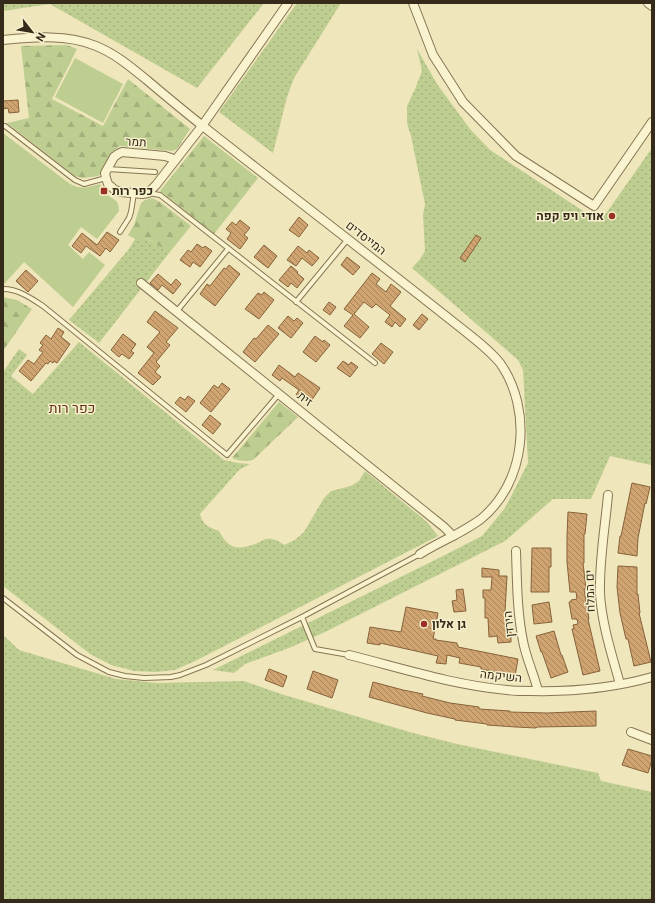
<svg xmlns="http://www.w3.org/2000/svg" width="655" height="903" viewBox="0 0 655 903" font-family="Georgia,Heebo,serif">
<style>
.grass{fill:url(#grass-dots)}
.forest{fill:url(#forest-firs)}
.park{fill:#becd90}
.building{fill:url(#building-back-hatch);stroke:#87623a}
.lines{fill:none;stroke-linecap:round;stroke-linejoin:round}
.service-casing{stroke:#877655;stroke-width:6}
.minor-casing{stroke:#877655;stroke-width:10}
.service{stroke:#faf3cf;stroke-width:4}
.minor{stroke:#faf3cf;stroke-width:8}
.poi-dot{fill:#983123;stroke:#f6f0cc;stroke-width:1.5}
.labels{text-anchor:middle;stroke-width:3;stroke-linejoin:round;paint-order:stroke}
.street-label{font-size:12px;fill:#362b1b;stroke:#f6f0cc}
.poi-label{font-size:12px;font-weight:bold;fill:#362b1b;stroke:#f6f0cc;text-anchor:start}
.quarter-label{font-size:14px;fill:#643218;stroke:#f6f0cc}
</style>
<defs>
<pattern id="grass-dots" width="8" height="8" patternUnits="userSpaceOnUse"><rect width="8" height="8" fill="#becd90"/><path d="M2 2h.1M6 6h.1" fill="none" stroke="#a4b07c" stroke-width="1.8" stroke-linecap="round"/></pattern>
<pattern id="forest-firs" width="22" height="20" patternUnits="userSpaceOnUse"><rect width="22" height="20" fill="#becd90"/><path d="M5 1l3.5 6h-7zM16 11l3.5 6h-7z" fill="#a4b07c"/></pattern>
<pattern id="building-back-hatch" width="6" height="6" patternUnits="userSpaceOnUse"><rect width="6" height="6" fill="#cfa470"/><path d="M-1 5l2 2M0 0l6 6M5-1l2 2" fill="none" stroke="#a9865b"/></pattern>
</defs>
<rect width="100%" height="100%" fill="#efe6bc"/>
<g class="grass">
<path d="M3 3H264L197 88 50 4 3 11Z"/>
<path d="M297 3H341L294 78 287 97 273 153 219 112Z"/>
<path d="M417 49 437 84 470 129 490 150 600 222 652 148V463L651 465 610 456 591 499H553L505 541 325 632 289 648 245 664 234 673 213 670 443 556 482 536 505 508 528 463 523 370 518 360 412 268 420 259 425 251 423 215 425 204 411 136 407 123V106L415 89 422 71Z"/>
<path d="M141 238C153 240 160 246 169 253L99 343 69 320 129 249 135 239Z"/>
<path d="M79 342 224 460 238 463 250 464 239 470 200 514C203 525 208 527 219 531 228 548 236 551 255 544 259 543 262 540 266 539 273 538 279 541 284 545L295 540 304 532 324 498 331 491 351 486 359 481 365 471 427 522 438 536 197 660 175 670 156 672 134 671 111 665 90 654 3 586V372L19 349 27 355 11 376 33 394Z"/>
<path d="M3 635 19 650 116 679 157 683 244 681 281 694 413 733 457 744 598 773 601 781 652 792V900H3Z"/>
</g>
<g class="forest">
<path d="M67 45 77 49 52 99 103 126 128 79 190 129 177 149 172 151 120 146C111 151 103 166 99 176L83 178 75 176 7 123 29 118 21 46Z"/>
<path d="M204 136 258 178 214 234 160 191Z"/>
<path d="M152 198 160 202 191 226 169 253C158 245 150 236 135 239L128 235 134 225 141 203 145 200Z"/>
<path d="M3 297 17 300 32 309 3 351Z"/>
<path d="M279 402 298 417 253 460C245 462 239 461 232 458Z"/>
</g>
<g class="park">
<path d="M75 58 123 84 103 123 55 97Z"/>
<path d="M3 133 70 184C82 190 88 187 100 184 102 187 103 191 105 193 112 200 119 198 119 211L97 239 81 227 68 245 83 259 89 252 105 265 73 307 24 262 5 283H3Z"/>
</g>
<g class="building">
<path d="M18 100 19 112 9 113 8 108 3 109V101Z"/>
<path d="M299 217 308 225 299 237 289 230Z"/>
<path d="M240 220 250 228 244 235 248 238 240 249 227 239 231 233 226 229 232 222 236 225Z"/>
<path d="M107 232 119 240 110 252 106 248 100 256 86 246 81 253 72 246 82 233 97 245Z"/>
<path d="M476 235 481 238 465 262 460 258Z"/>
<path d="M197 244 203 248 205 246 212 251 200 267 193 262 190 267 180 260 188 250 191 252Z"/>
<path d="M264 245 277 256 268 268 254 257Z"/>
<path d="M298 246 307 253 309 250 319 258 312 266 302 258 296 266 287 260Z"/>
<path d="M347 257 360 267 353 275 341 265Z"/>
<path d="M229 265 240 274 215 306 200 294 207 284 210 286 224 268 226 269Z"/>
<path d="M291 266 298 272 297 273 304 279 297 288 291 283 288 287 279 280Z"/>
<path d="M26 270 38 281 28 292 16 281Z"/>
<path d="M372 273 380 279 376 284 386 292 391 284 401 292 390 306 406 319 400 327 395 322 392 327 385 322 390 315 376 304 372 308 364 302 354 314 369 327 360 338 344 326 353 315 344 309Z"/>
<path d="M158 274 171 285 176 279 181 284 173 294 162 285 158 290 150 283Z"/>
<path d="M264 292 274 300 259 319 245 309 258 293 262 295Z"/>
<path d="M329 302 336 307 330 315 323 310Z"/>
<path d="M155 311 178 328 166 342 170 345 156 362 160 366 155 372 161 377 153 385 138 373 154 353 147 347 160 332 147 322Z"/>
<path d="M422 314 428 319 419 330 413 325Z"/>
<path d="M288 316 294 321 297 318 303 323 291 338 278 328Z"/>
<path d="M268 325 279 334 255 362 243 352 254 338 256 339Z"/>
<path d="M58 328 64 332 61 337 70 344 57 363 54 361 53 363 50 361 48 364 46 363 31 381 19 371 28 360 34 364 43 352 39 350 43 345 40 343 46 335 51 339Z"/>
<path d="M123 334 136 344 131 351 134 353 129 359 122 354 119 357 111 350Z"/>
<path d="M315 336 323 342 324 340 330 345 316 362 303 352Z"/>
<path d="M381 343 393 352 384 364 372 354Z"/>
<path d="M343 361 349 365 351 362 358 367 350 377 337 368Z"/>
<path d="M279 365 295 377 298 373 320 388 309 404 296 395 299 390 282 378 280 381 272 375Z"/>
<path d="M222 383 230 389 211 412 200 403 214 385 218 388Z"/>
<path d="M188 396 195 401 186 412 175 403 180 397 185 400Z"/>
<path d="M210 415 221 424 213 434 202 425Z"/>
<path d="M632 483 650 487 646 504 645 503 638 538 637 556 618 553 620 536H621Z"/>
<path d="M568 512 587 514 585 534H584V563H583L586 589H584L589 619H588L600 671 583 675 572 629H574L573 625 578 624 577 619H572L569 602H571V600L577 599 576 592H570L567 562V536Z"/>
<path d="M532 548H551V567H549V592H531Z"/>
<path d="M618 566 637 567V594H638L640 613H639L651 662 634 666 628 639H626L620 613 617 587Z"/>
<path d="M482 568 499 570V576H507L505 612H507V632H511V642L498 643 497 636 489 637 488 618H485V598H483V590H491L492 577H482Z"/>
<path d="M463 589 466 611 454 612 452 601 457 600 456 590Z"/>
<path d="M549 602 552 622 534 624 532 605Z"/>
<path d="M406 607 438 613 433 639H436V640L457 643V645H458V647L518 659 515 676 481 669V667L459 663 460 658 447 655 446 664 436 663 438 656 380 643V645L367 643 370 627 401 632Z"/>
<path d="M554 631 561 655H562L568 672 551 678 542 652H541L536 636Z"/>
<path d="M269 669 287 676 283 687 265 680Z"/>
<path d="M313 671 338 680 332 698 307 689Z"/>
<path d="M373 682 403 690 423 694 422 696 450 703 479 707V709L510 711V712L547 713 596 711V726L537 727 536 728 516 727 487 725V724L455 720V719L427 713 369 697Z"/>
<path d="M628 749 652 756V760L648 773 622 765Z"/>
</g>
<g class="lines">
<g class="service-casing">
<g id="service">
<path d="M3 126H5L75 180 84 184 106 178"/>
<path d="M108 169 155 172"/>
<path d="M148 193 160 195 375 363"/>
<path d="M120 232 129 218 131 212 134 193"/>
<path d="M3 289C18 289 31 298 43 306L227 455 279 394"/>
<path d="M296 302 348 239"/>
<path d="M177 311 228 249"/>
<path d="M3 598 77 655 109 672 125 676 144 678 171 677 180 675 206 665 302 617 420 554"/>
<path d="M302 617 315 649 349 655"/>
</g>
</g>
<g class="minor-casing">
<g id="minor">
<path d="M413 3 433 55 463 102 516 156 594 206 652 122"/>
<path d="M648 3 652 6"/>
<path d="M3 40C33 37 67 34 96 46 116 54 132 68 148 81 167 97 185 112 204 127 293 197 383 266 471 336 481 344 492 353 500 363 533 410 526 482 481 519 473 525 464 530 455 535 443 541 431 547 420 554"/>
<path d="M175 161 171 158 165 156 122 152 118 154 114 157 105 173 106 178 108 184 115 190 121 192 142 194 148 193 156 185 202 126 288 3"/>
<path d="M141 283 444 527 453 536"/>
<path d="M608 495C605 528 599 561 600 594 602 625 612 655 620 684"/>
<path d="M516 551C517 581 517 612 523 641 526 658 534 674 538 691"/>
<path d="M349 655C401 668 453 685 507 690 515 691 523 691 531 691 572 692 613 688 652 677"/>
<path d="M631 732 652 740"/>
</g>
</g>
<use href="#service" class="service"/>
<use href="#minor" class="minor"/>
</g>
<g class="poi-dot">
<rect x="100" y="187" width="8" height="8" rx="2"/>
<circle cx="612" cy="216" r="4"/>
<circle cx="424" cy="624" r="4"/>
</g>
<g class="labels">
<g class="street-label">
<text transform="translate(136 142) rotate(3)" y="4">תמר</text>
<text transform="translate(366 238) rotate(38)" y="4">המייסדים</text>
<text transform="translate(305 399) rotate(39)" y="4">זית</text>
<text transform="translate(590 591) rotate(-92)" y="4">ים המלח</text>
<text transform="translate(509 624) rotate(-96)" y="4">הירדן</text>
<text transform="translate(501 676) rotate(6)" y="4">השיקמה</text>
</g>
<g class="poi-label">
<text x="112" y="195">כפר רות</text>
<text x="604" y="220" text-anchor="end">אודי ויפ קפה</text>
<text x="432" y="628">גן אלון</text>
</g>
<g class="quarter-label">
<text x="72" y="413">כפר רות</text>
</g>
</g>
<rect width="655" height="903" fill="none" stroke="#362b1b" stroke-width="8"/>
<g transform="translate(32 32) rotate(121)" stroke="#f6f0cc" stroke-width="3" paint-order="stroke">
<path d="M0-3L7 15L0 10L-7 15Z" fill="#362b1b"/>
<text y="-6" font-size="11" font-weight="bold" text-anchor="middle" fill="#362b1b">N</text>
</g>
</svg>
